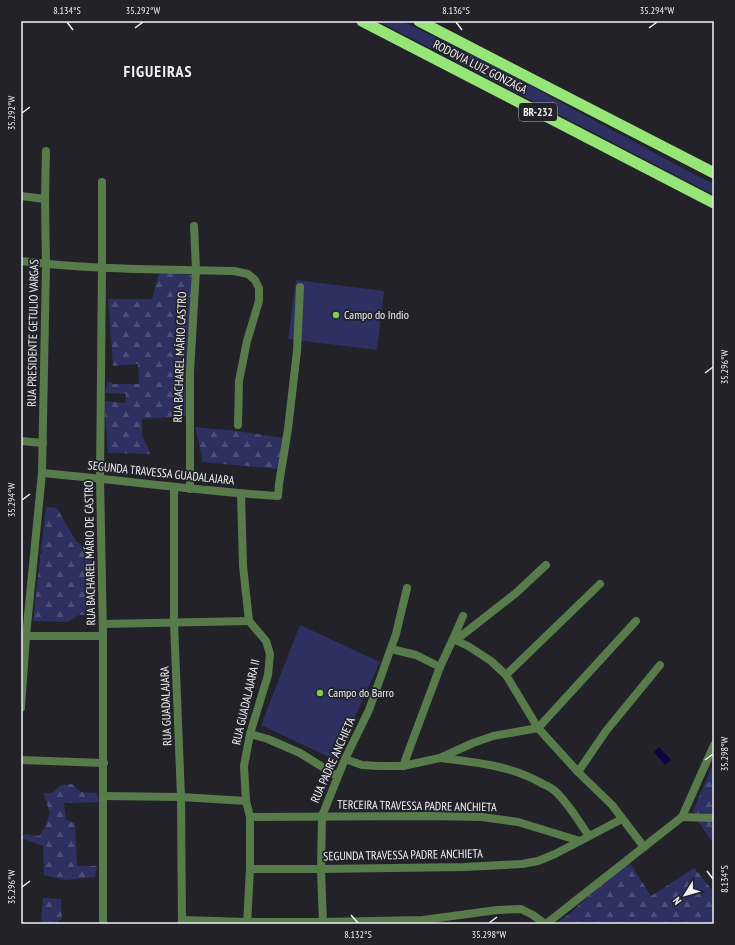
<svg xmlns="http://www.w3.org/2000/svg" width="735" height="945" viewBox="0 0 735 945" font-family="'PT Sans Narrow',sans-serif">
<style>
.green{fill:#2d3061}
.forest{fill:url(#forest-firs)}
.water{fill:#0e0044}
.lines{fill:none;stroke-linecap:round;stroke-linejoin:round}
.minor{stroke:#587b4c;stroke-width:8}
.tertiary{stroke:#587b4c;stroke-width:8}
.trunk{stroke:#95e677;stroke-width:11}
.ticks{fill:none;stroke:#f0f1f5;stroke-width:1.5}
.poi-dot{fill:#7ad157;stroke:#222228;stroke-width:1.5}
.labels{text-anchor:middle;stroke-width:3.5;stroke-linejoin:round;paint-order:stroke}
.shield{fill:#222228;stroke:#b2b3b8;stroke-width:1}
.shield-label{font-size:11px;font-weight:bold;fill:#f0f1f5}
.street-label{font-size:12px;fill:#f0f1f5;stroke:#222228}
.poi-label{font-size:12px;fill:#f0f1f5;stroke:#222228;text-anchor:start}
.district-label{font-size:16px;font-weight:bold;letter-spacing:1px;fill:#f0f1f5;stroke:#222228}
.neatline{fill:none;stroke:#f0f1f5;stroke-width:1.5}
.ticks-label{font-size:10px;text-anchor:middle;fill:#f0f1f5}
</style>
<defs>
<pattern id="forest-firs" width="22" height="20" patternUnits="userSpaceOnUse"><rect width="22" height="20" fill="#2d3061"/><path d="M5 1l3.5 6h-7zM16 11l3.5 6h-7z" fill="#4c4e78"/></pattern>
</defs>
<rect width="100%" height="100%" fill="#222228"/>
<g class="green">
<path d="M378 21H402L496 67 690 172 714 184V195Z"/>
<path d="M296 280 384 291 377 350 288 339Z"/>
<path d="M300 625 380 662 335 760 261 725Z"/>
</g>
<g class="forest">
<path d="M159 272 192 275 186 416 142 419V436L151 454 108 453 104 401 125 403 126 394 105 393 108 381 114 384H139L138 364 113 366 108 299H152Z"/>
<path d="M195 427 237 431 283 438 278 469 203 462Z"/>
<path d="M46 507 57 508 70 531 77 542 96 557 95 615H79L68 622 33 621Z"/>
<path d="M714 762V844L697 820 693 811Z"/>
<path d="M72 784 81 792 96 793 100 802 64 803 66 820 75 823 77 866H97L95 877 65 880 44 875 43 846 21 838 25 834 39 836 45 827 50 813 43 793H52L61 785Z"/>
<path d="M628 860 651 896 694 868 714 892V924H554L568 915Z"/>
<path d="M43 898 61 899 62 918 56 924H41Z"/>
</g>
<path class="water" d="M659 747 671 760 665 765 654 752Z"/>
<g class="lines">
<g class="minor">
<path d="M102 182V268L100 478 103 636V924"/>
<path d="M21 196 45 199"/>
<path d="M21 261C92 270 163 269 234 271L248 274 255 280 259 288V301L247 341 239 381 238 425"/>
<path d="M21 441 43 443"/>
<path d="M42 473C121 480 199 491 278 496L279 484 288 429 297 351 300 287"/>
<path d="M174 487V622L181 797 182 924"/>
<path d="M190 489V372L196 270 194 226"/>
<path d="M241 494 243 566 249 621 266 641 270 654 268 675 250 734 244 766 246 801 250 817V869L247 924"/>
<path d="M103 624 249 621"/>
<path d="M26 636H103"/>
<path d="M453 639 468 646 491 661 506 675 538 728 578 772 612 805 644 847"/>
<path d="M456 640 516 593 546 565"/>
<path d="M391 649 416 655 440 667"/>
<path d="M506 675 600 584"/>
<path d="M21 708 26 636 42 473 46 265 45 199 46 151"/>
<path d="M250 734 268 739 300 753 337 776"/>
<path d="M440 758C475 762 513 766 543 784 548 786 553 789 556 792 569 804 579 822 589 836"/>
<path d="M345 759 362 765 378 766H403L440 758 473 743 493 736 538 728 636 621"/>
<path d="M21 760 104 763"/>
<path d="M403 766 440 667 453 639 463 616"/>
<path d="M578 772 606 731 660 665"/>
<path d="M103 796 181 797 246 801"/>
<path d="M250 817 428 816 482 817 518 822 580 841"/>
<path d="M682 817 714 818"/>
<path d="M250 869H321L464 867 522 864 538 861 555 854 622 819"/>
<path d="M182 920 248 922H323L423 920 497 910 521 909 533 915 545 924"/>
<path d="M323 924 321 869 322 816 345 759 369 710 396 634 407 588"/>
</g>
<path class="tertiary" d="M546 924 682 817 714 745"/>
<g class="trunk">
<path d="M362 21 714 203"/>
<path d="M419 21 714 173"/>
</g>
</g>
<path class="ticks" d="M67 22 73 30M456 22 462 30M135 28 143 22M649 28 657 22M22 113 30 107M705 373 713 367M22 500 30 494M705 760 713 754M707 871 713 879M22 887 30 881M351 915 358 923M489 923 497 917"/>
<g class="poi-dot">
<circle cx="336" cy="315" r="4"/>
<circle cx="320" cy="693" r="4"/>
</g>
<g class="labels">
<rect class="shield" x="519" y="103" width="38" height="18" rx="3"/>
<g class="shield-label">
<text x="538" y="116">BR-232</text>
</g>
<g class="street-label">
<text transform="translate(480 67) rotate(27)" y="4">RODOVIA LUIZ GONZAGA</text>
<text transform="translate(33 333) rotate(-89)" y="4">RUA PRESIDENTE GETULIO VARGAS</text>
<text transform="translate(180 357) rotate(-88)" y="4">RUA BACHAREL MÁRIO CASTRO</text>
<text transform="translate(161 473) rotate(6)" y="4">SEGUNDA TRAVESSA GUADALAJARA</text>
<text transform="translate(90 553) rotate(-91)" y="4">RUA BACHAREL MÁRIO DE CASTRO</text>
<text transform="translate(246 702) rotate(-77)" y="4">RUA GUADALAJARA II</text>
<text transform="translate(166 706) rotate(-92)" y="4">RUA GUADALAJARA</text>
<text transform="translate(333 760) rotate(-66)" y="4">RUA PADRE ANCHIETA</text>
<text transform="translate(417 806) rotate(1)" y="4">TERCEIRA TRAVESSA PADRE ANCHIETA</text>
<text transform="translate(403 855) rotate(-1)" y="4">SEGUNDA TRAVESSA PADRE ANCHIETA</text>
</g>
<g class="poi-label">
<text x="344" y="319">Campo do Indio</text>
<text x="328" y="697">Campo do Barro</text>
</g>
<g class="district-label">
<text x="158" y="77">FIGUEIRAS</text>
</g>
</g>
<rect width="735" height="945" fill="none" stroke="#222228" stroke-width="44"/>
<g transform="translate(685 895) rotate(233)" stroke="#222228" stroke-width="3" paint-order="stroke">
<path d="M0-3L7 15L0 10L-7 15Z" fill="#f0f1f5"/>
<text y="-6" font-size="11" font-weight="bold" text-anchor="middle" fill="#f0f1f5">N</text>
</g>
<rect x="22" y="22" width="691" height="901" class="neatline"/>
<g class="ticks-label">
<text x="67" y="14">8.134°S</text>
<text x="143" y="14">35.292°W</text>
<text x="456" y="14">8.136°S</text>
<text x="657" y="14">35.294°W</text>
<text transform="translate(11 113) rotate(-90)" y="4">35.292°W</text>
<text transform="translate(724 367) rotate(-90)" y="4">35.296°W</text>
<text transform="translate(11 500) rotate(-90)" y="4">35.294°W</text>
<text transform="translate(724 754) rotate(-90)" y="4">35.298°W</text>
<text transform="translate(724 879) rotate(-90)" y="4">8.134°S</text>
<text transform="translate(11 887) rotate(-90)" y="4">35.296°W</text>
<text x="358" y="938">8.132°S</text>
<text x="489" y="938">35.298°W</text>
</g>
</svg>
